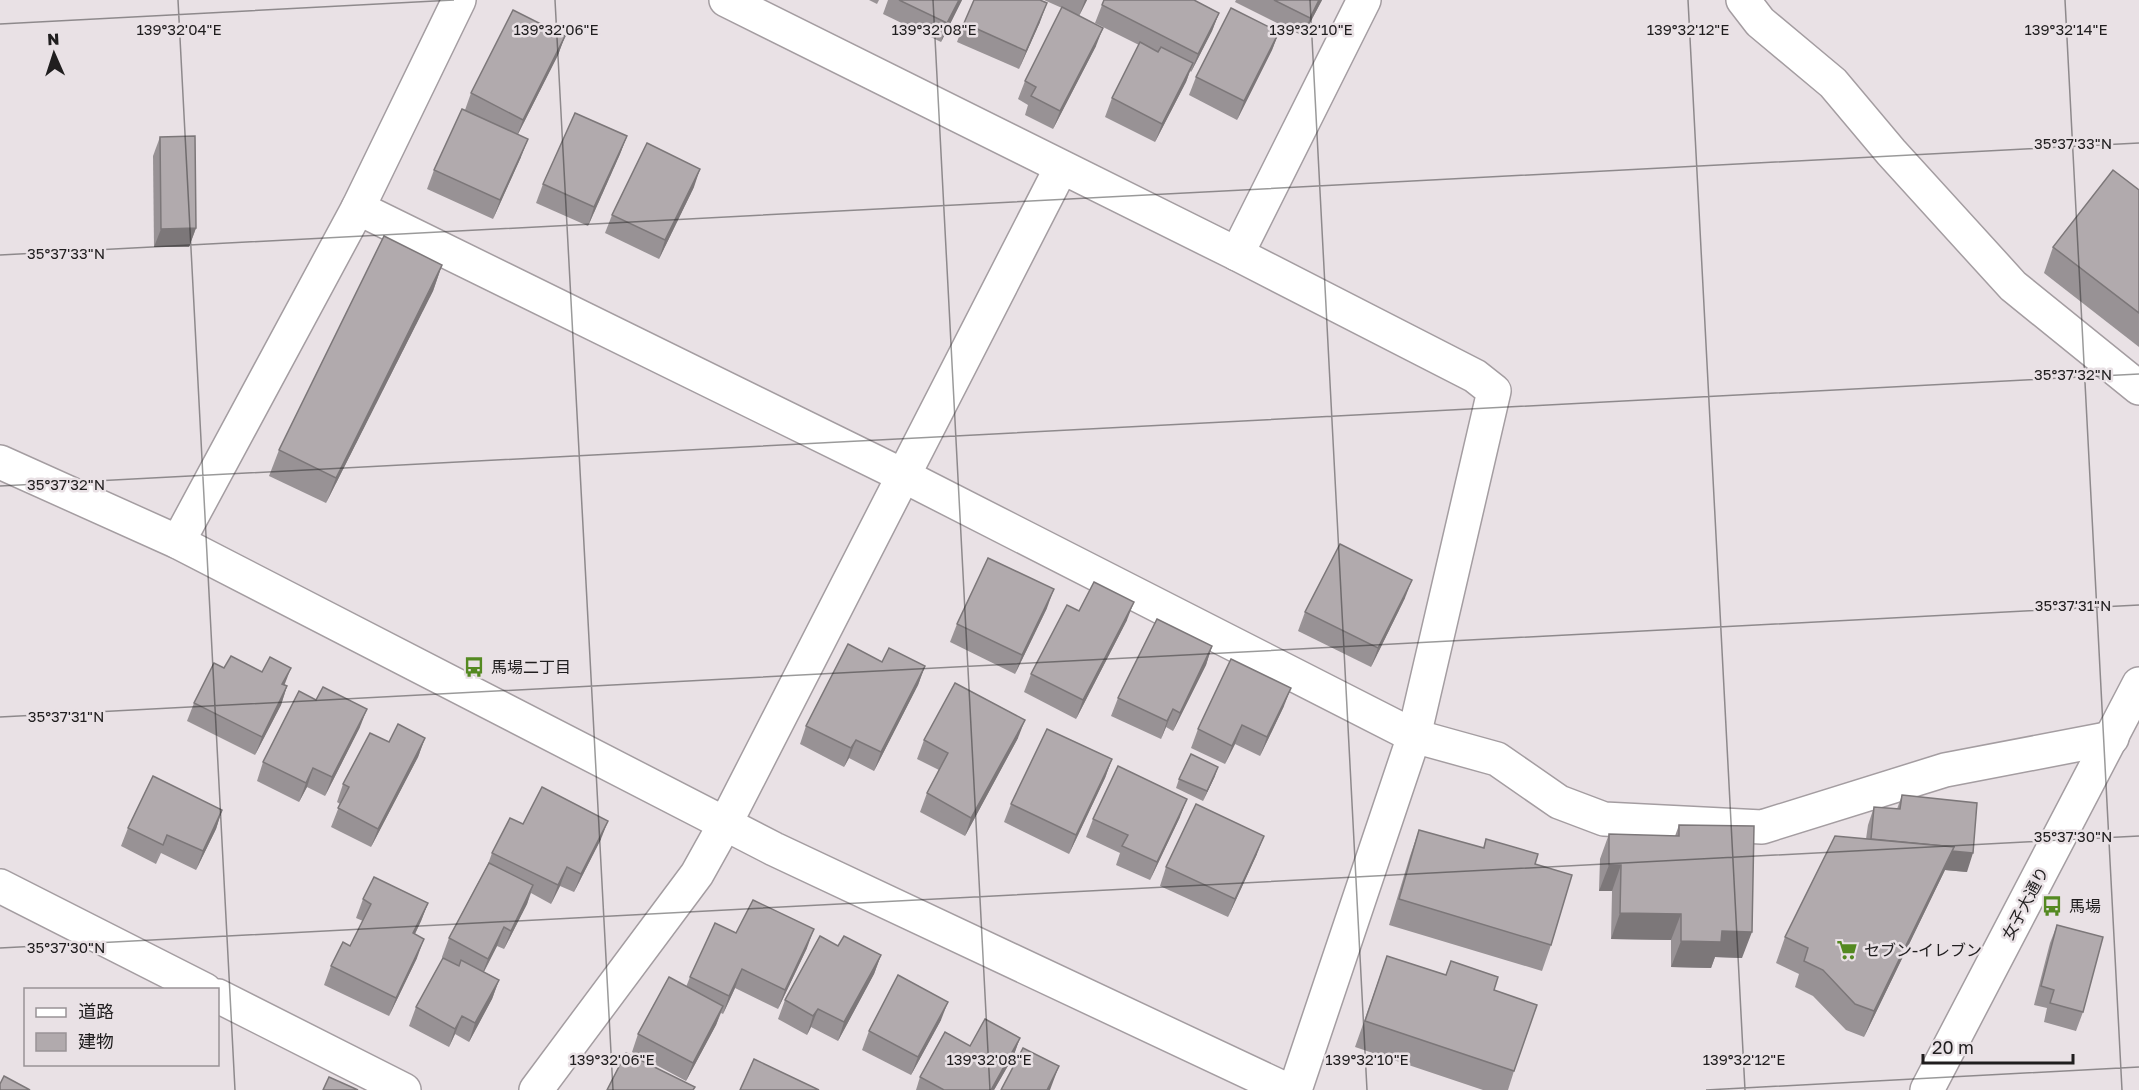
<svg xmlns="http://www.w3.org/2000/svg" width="2139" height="1090" viewBox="0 0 2139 1090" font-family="'Golos Text','Noto Sans JP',sans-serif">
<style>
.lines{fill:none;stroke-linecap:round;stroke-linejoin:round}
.minor-casing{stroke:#a49da1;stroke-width:36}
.tertiary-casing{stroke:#a49da1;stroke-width:36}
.minor{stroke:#fff;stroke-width:33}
.tertiary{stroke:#fff;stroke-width:33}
.wall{fill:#989295}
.shaded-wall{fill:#7c7779}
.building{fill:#b1aaad;stroke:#7c7779;stroke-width:1.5}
.ticks{fill:none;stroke:#201e1f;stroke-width:1.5;stroke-opacity:0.45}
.labels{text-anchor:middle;stroke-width:5;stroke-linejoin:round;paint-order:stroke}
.poi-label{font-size:16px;fill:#201e1f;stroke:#e9e1e5;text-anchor:start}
.street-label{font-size:16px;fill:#201e1f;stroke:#e9e1e5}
.ticks-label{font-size:15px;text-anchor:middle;fill:#201e1f;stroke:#e9e1e5;stroke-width:5;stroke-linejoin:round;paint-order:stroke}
</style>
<rect width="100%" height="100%" fill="#e9e1e5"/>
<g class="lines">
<g class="minor-casing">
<g id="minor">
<path d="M726 0 1237 254 1475 376 1494 391 1414 736 1295 1090"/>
<path d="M1743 0 1760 22 1833 83 1891 152 2013 286 2139 388"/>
<path d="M358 208 904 476 1414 736 1497 759 1559 802 1604 819 1762 827 1945 770 2112 738"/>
<path d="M1237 254 1364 0"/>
<path d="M178 542 358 208 459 0"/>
<path d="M726 822 1061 168"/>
<path d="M0 886 205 990"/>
<path d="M218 996 404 1090"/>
</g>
</g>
<g class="tertiary-casing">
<g id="tertiary">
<path d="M0 462 178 542 774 849 1287 1090"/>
<path d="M536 1090 697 874 726 822"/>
<path d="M1927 1090 2139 684"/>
</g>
</g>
<use href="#minor" class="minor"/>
<use href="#tertiary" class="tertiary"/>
</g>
<g class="wall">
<path d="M869 0H879L877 4Z"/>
<path d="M888 0H962L941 42 883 14Z"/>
<path d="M1044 0H1087L1079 16 1096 46 1053 129 1025 115 1028 105 1018 99 1025 81 1062 8Z"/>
<path d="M1236 0H1322L1303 36 1235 2Z"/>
<path d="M1102 5 1219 13 1212 31 1191 72 1190 71 1186 82 1155 142 1105 117 1112 98 1139 45 1095 23Z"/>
<path d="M1040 22 1019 69 957 42 964 23Z"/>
<path d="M1279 32 1272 50 1237 120 1189 95 1196 77Z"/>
<path d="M565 36 558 55 518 134 521 157 493 219 427 189 434 170 465 110 471 93Z"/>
<path d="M627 136 620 154 588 226 536 203 543 184Z"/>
<path d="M160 137 196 228 189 247H154L153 156Z"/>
<path d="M694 187 659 259 605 233 612 215Z"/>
<path d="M2139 190V347L2044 273 2053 247Z"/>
<path d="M442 265 433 291 326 503 269 476 279 450Z"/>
<path d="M1405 598 1371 667 1298 631 1305 612Z"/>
<path d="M1047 608 1015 674 950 642 957 624Z"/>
<path d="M1079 611 1127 620 1076 719 1024 692 1031 674Z"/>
<path d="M1212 646 1206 665 1173 731 1166 727 1161 739 1111 716 1118 698Z"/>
<path d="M882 662 925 666 918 685 874 771 849 758 844 767 800 744 806 726Z"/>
<path d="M224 668 287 686 281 705 255 755 187 721 194 703Z"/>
<path d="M1284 706 1260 756 1235 744 1225 764 1191 748 1198 729Z"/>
<path d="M360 727 325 796 307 787 299 802 257 781 263 762Z"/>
<path d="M425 738 418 757 371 847 331 827 340 804 337 802 343 784 389 742Z"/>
<path d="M1018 738 965 836 920 812 927 793 939 770 917 759 924 740Z"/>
<path d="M1112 759 1105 778 1069 854 1004 822 1011 804Z"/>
<path d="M1215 776 1203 801 1176 788 1179 779Z"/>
<path d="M1902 795 1967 872 1945 870 1864 1037 1846 1030 1813 996 1795 987 1799 974 1776 963 1785 937 1866 839 1868 825 1874 807 1897 809Z"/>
<path d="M222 810 216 829 196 870 161 853 156 864 121 846 128 828Z"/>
<path d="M1180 817 1150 880 1116 865 1120 853 1086 837 1093 819Z"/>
<path d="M523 824 601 839 574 892 560 886 551 904 531 893 527 904 504 949 497 946 484 972 499 980 492 999 469 1042 455 1034 449 1047 409 1026 416 1007 443 958 442 957 449 938 488 864 492 853Z"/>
<path d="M1679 825 1742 958 1715 957 1711 968 1671 967V940L1611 939 1612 891H1599L1600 859 1609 834 1675 836Z"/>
<path d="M1419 830 1483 848 1486 839 1535 864 1551 945 1542 971 1389 925 1410 856Z"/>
<path d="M1257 854 1228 917 1160 886 1166 867Z"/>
<path d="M363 899 428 903 421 921 415 934 417 958 389 1016 324 985 331 966 350 946 363 921 356 918Z"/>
<path d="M2057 925 2083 1012 2076 1031 2044 1022 2047 1008 2034 1005 2050 943Z"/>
<path d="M736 933 807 948 778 1009 735 988 723 1014 721 1013 716 1025 686 1081 632 1052 638 1034 686 987 690 977Z"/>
<path d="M838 946 881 955 874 974 838 1041 811 1027 807 1035 778 1019 785 1000Z"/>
<path d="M1387 956 1446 975 1451 961 1494 990 1514 1071 1508 1090H1483L1355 1047Z"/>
<path d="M941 1020 911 1075 862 1050 869 1031Z"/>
<path d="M1020 1038 1013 1057 994 1090H916L920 1077 970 1046Z"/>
</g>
<g class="shaded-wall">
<path d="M959 0H962L941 42 947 23Z"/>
<path d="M1085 0H1087L1079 16Z"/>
<path d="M1319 0H1322L1303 36 1310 18Z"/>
<path d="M1047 3 1040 22 1019 69 1026 51Z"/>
<path d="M1219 13 1212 31 1191 72 1198 54Z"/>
<path d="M1103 28 1096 46 1053 129 1060 111Z"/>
<path d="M1279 32 1272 50 1237 120 1244 101Z"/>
<path d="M565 36 558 55 516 138 523 120Z"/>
<path d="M1193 63 1186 82 1155 142 1162 124Z"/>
<path d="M627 136 620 154 588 226 594 207Z"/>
<path d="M528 139 521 157 493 219 500 200Z"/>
<path d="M700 169 694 187 659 259 665 240Z"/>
<path d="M196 228 189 247H154L161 229Z"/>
<path d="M442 265 433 291 326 503 336 478Z"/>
<path d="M1412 580 1405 598 1371 667 1378 648Z"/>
<path d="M1054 589 1047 608 1015 674 1022 655Z"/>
<path d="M1134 602 1127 620 1076 719 1083 700Z"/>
<path d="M1212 646 1206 665 1173 731 1180 713Z"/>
<path d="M925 666 918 685 874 771 881 752Z"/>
<path d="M291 668 284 686 282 684Z"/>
<path d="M287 686 281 705 255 755 262 737Z"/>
<path d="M1291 688 1284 706 1260 756 1267 737Z"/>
<path d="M367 709 360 727 325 796 332 777Z"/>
<path d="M1173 709 1166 727 1161 739 1167 721Z"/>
<path d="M1025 720 1018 738 965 836 971 818Z"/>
<path d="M1242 725 1235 744 1225 764 1232 746Z"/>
<path d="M425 738 418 757 371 847 378 829Z"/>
<path d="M856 740 849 758 844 767 851 748Z"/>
<path d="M1112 759 1105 778 1069 854 1076 835Z"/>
<path d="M1218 767 1215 776 1203 801 1207 791Z"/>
<path d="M313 768 307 787 299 802 306 783Z"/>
<path d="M1187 799 1180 817 1150 880 1157 862Z"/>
<path d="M222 810 216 829 196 870 203 851Z"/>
<path d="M608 821 601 839 574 892 581 874Z"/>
<path d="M1264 836 1257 854 1228 917 1235 899Z"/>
<path d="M1952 851 1973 853 1967 872 1945 870 1864 1037 1874 1011Z"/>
<path d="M1609 865H1621L1612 891H1599Z"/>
<path d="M567 867 560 886 551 904 558 885Z"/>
<path d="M533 885 527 904 504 949 511 931Z"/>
<path d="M428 903 421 921 406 952 413 933Z"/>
<path d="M1620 913 1681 914 1671 940 1611 939Z"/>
<path d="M504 927 497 946 481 977 488 959Z"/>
<path d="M814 929 807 948 778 1009 785 990Z"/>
<path d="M1722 931 1752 932 1742 958 1715 957 1711 968 1671 967 1681 941Z"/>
<path d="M424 939 417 958 389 1016 396 998Z"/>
<path d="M881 955 874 974 838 1041 844 1022Z"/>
<path d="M742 969 735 988 723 1014 729 996Z"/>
<path d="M499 980 492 999 469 1042 475 1023Z"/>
<path d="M948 1002 941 1020 911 1075 918 1057Z"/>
<path d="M723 1006 716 1025 686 1081 693 1063Z"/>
<path d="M818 1009 811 1027 807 1035 813 1016Z"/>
<path d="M462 1016 455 1034 449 1047 455 1029Z"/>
<path d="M1020 1038 1013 1057 994 1090H991Z"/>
<path d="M1059 1066 1050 1090H1047Z"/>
</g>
<g class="building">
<path d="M899 0H959L947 23Z"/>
<path d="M974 0H1040L1047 3 1026 51 964 23Z"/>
<path d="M1104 0H1194L1219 13 1198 54 1102 5Z"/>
<path d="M1274 0H1319L1310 18Z"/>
<path d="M1062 7 1103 28 1060 111 1031 96 1036 87 1025 81Z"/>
<path d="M1231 8 1279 32 1244 101 1196 77Z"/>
<path d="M513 10 565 36 523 120 471 93Z"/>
<path d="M1140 42 1158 52 1161 47 1193 63 1162 124 1112 98Z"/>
<path d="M462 109 528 139 500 200 434 170Z"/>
<path d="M575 113 627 136 594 207 543 184Z"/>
<path d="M195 136 196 228 161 229 160 137Z"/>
<path d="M647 143 700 169 665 240 612 215Z"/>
<path d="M2113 170 2139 190V313L2053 247Z"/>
<path d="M384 236 442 265 336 478 279 450Z"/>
<path d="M1340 544 1412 580 1378 648 1305 612Z"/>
<path d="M988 558 1054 589 1022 655 957 624Z"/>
<path d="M1094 582 1134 602 1083 700 1031 674 1067 605 1079 611Z"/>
<path d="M1157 619 1212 646 1180 713 1173 709 1167 721 1118 698Z"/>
<path d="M848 644 882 662 889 648 925 666 881 752 856 740 851 748 806 726Z"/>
<path d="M231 656 262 672 270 657 291 668 282 684 287 686 262 737 194 703 214 663 224 668Z"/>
<path d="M1231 659 1291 688 1267 737 1242 725 1232 746 1198 729Z"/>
<path d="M955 683 1025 720 971 818 927 793 948 753 924 740Z"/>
<path d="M323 687 367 709 332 777 313 768 306 783 263 762 299 691 316 700Z"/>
<path d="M398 724 425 738 378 829 338 808 349 787 343 784 370 733 389 742Z"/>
<path d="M1047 729 1112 759 1076 835 1011 804Z"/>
<path d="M1191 754 1218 767 1207 791 1179 779Z"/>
<path d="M1118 766 1187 799 1157 862 1122 846 1128 835 1093 819Z"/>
<path d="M153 776 222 810 203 851 167 835 163 845 128 828Z"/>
<path d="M542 787 608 821 581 874 567 867 558 885 492 853 510 818 523 824Z"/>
<path d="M1902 795 1977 803 1973 853 1952 851 1954 847 1871 839 1874 807 1900 809Z"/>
<path d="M1196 804 1264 836 1235 899 1166 867Z"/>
<path d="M1679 825 1754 826 1752 932 1722 931 1721 942 1681 941V914L1620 913 1621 865H1609V834L1679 836Z"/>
<path d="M1419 830 1484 848 1486 839 1538 854 1535 864 1572 875 1551 945 1399 899Z"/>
<path d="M1835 836 1954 847 1874 1011 1855 1004 1823 970 1804 961 1808 948 1785 937Z"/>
<path d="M489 863 533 885 511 931 504 927 488 959 449 938Z"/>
<path d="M374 877 428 903 413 933 424 939 396 998 331 966 343 942 350 946 371 904 363 899Z"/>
<path d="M753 900 814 929 785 990 742 969 729 996 690 977 715 923 736 933Z"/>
<path d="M2057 925 2103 937 2083 1012 2050 1003 2054 990 2041 986Z"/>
<path d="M820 936 838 946 844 936 881 955 844 1022 818 1009 813 1016 785 1000Z"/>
<path d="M1387 956 1446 975 1451 961 1498 977 1494 990 1537 1005 1514 1071 1365 1021Z"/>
<path d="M443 958 459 966 461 960 499 980 475 1023 462 1016 455 1029 416 1007Z"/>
<path d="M898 975 948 1002 918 1057 869 1031Z"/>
<path d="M669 977 723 1006 693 1063 638 1034Z"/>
<path d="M985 1019 1020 1038 991 1090H944L920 1077 945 1032 970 1046Z"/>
<path d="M1023 1048 1059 1066 1047 1090H1001Z"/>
<path d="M626 1053 695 1087 693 1090H607Z"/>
<path d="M754 1059 819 1090H740Z"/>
<path d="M4 1076 30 1090H0V1084Z"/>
<path d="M329 1077 358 1090H323Z"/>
</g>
<path class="ticks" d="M178 0 235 1090M555 0 613 1090M933 0 990 1090M1310 0 1367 1090M1688 0 1745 1090M2065 0 2122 1090M0 24 454 0M0 255 2139 143M0 486 2139 374M0 717 2139 605M0 948 2139 836M1706 1090 2139 1067"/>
<defs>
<g id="bus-bare" transform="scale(1.62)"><path d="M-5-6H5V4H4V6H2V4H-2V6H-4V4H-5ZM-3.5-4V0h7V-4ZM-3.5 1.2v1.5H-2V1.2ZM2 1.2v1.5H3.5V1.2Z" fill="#548921" stroke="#e9e1e5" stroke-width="2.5" paint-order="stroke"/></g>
<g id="supermarket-bare" transform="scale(1.62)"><path d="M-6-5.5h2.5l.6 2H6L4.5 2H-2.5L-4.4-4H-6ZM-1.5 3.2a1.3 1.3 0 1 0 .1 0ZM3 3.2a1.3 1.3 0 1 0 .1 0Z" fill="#548921" stroke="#e9e1e5" stroke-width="2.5" paint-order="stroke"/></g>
</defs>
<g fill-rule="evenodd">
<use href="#bus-bare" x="474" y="667"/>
<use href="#bus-bare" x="2052" y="906"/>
<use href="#supermarket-bare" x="1847" y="950"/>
</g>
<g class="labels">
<g class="poi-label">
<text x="491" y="673">馬場二丁目</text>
<text x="2069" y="912">馬場</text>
<text x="1864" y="956">セブン-イレブン</text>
</g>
<g class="street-label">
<text transform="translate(2025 903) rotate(-62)" y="6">女子大通り</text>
</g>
</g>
<g class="ticks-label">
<text x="179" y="35">139°32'04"E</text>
<text x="556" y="35">139°32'06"E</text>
<text x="2066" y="35">139°32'14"E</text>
<text x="934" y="35">139°32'08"E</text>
<text x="1311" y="35">139°32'10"E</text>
<text x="1688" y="35">139°32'12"E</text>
<text x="2073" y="149">35°37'33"N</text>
<text x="66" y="259">35°37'33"N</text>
<text x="2073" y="380">35°37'32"N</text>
<text x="66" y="490">35°37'32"N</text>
<text x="2073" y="611">35°37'31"N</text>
<text x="66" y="722">35°37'31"N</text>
<text x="2073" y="842">35°37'30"N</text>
<text x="66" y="953">35°37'30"N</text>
<text x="612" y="1065">139°32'06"E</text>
<text x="989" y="1065">139°32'08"E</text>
<text x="1367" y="1065">139°32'10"E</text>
<text x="1744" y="1065">139°32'12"E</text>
</g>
<rect x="24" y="988" width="195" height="78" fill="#e9e1e5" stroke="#999396" stroke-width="1.5"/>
<rect x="36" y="1008" width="30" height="9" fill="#ffffff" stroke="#999396" stroke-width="1.5"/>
<text x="78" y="1018" font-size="18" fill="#201e1f">道路</text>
<rect x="36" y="1033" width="30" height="18" fill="#b1aaad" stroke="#999396" stroke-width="1.5"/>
<text x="78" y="1048" font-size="18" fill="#201e1f">建物</text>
<g transform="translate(54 54) rotate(357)" stroke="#e9e1e5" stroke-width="4.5" paint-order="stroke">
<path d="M0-4.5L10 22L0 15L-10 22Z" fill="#201e1f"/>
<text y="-9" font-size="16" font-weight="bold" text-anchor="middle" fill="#201e1f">N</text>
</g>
<path d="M1923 1054v9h150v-9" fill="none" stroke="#201e1f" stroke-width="3"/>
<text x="1932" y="1054" font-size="18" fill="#201e1f" stroke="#e9e1e5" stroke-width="4.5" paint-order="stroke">20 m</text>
</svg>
